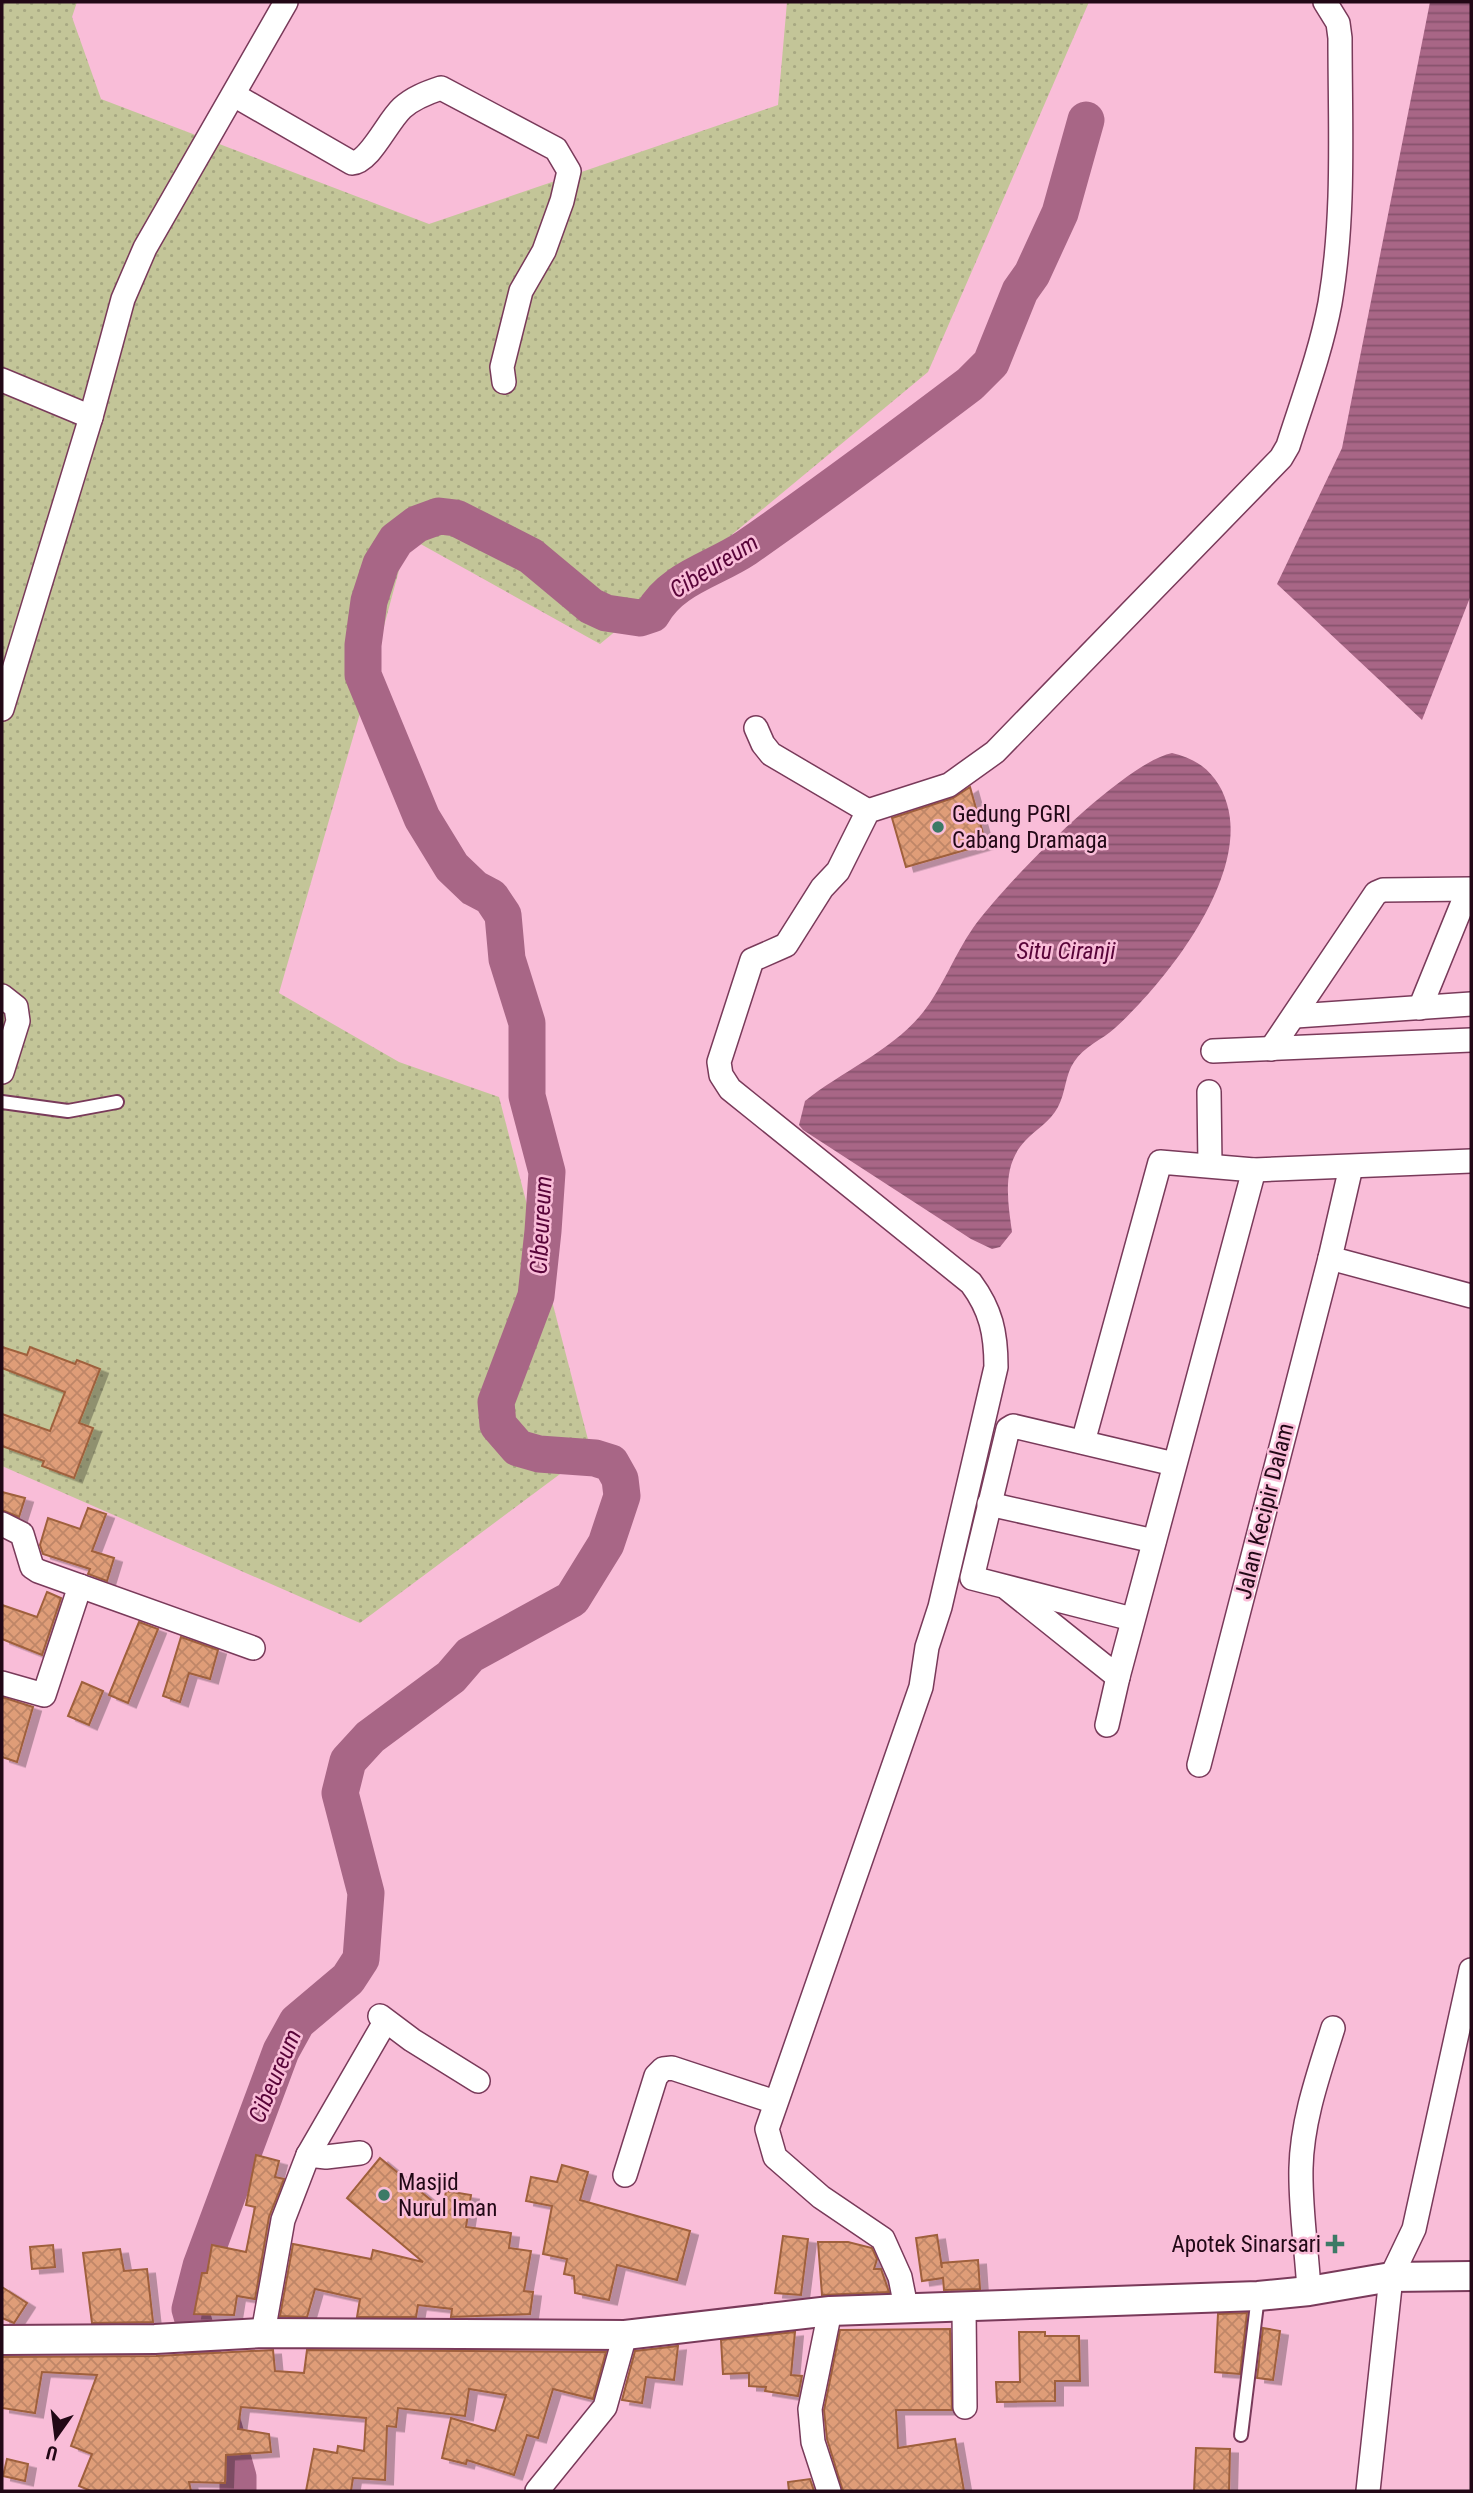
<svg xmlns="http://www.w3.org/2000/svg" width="1473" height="2493" viewBox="0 0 1473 2493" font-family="'Roboto Condensed',sans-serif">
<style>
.grass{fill:url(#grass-dots)}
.water{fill:url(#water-rules)}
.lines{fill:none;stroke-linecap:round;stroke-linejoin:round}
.river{stroke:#a86686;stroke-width:37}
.building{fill:url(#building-cross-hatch);stroke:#9f603c;stroke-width:2;filter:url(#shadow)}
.service-casing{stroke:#793a5a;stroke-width:16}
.minor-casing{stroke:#793a5a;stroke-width:26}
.tertiary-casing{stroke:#793a5a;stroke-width:32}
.service{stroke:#fff;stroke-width:12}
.minor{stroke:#fff;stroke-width:23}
.tertiary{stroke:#fff;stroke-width:28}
.poi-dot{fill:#3c7a66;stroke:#f9bdd8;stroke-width:2.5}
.labels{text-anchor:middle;stroke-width:5;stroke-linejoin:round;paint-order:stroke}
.poi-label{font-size:23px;fill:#220816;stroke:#f9bdd8;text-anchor:start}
.street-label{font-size:23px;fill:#220816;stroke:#f9bdd8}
.water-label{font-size:24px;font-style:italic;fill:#590439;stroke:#f9bdd8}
</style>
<defs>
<pattern id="grass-dots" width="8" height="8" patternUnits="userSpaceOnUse" patternTransform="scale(1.75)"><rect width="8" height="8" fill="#c3c598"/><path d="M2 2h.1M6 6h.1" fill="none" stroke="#a7a882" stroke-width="1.8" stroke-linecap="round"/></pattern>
<pattern id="water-rules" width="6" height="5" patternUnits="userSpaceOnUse" patternTransform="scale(1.75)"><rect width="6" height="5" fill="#a86686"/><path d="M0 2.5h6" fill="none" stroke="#88526d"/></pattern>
<pattern id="building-cross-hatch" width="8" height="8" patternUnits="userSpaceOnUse" patternTransform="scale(1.75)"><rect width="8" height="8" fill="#df9d78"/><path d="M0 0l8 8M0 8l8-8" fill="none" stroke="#bf8667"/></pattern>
<filter id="shadow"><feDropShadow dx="8" dy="4.5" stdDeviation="0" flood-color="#0004"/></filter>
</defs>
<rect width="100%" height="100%" fill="#f9bdd8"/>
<path class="grass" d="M2 2H77L72 17 101 99 429 224 778 105 787 2H1089L928 372 600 644 408 537 367 689 279 993 399 1062 499 1097 591 1451 360 1623 2 1466Z"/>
<g class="water">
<path d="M1430 2H1471V595L1422 720 1277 584 1342 448Z"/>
<path d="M1172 753C1200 759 1219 776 1227 804 1249 877 1166 982 1115 1028 1102 1040 1084 1046 1074 1062 1065 1075 1066 1092 1058 1107 1050 1122 1036 1129 1025 1141 1001 1166 1008 1202 1012 1232L1000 1247 992 1249 971 1239 803 1130 799 1125 805 1101C842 1071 894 1050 924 1011 942 988 955 954 973 928 1003 885 1123 763 1172 753Z"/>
</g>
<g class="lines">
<path class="river" d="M238 2491V2477L190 2309 201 2266 281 2051 297 2022 348 1979 361 1959 366 1893 340 1793 348 1761 370 1737 451 1677 470 1655 572 1599 606 1544 622 1496 620 1479 611 1463 595 1458 539 1454 518 1448 498 1425 496 1402 536 1296 543 1231 547 1172 527 1096V1023L507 959 503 915 491 897 474 888 452 867 422 818 363 675V645L369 601 381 564 396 540 417 524 439 516 456 518 531 556 591 606 606 613 640 618 652 614C672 578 713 570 746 548 822 495 896 440 970 384L991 363 1020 291 1032 274 1060 213 1086 120"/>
</g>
<g class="building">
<path d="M970 787 986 844 906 867 892 818 953 798Z"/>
<path d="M2 1347 27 1355 30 1347 75 1364 77 1360 100 1369 79 1423 93 1428 74 1478 42 1466 44 1461 2 1446V1414L50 1431 65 1392 2 1368Z"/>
<path d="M2 1492 25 1498 19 1517 2 1510Z"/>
<path d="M88 1508 106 1514 92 1551 114 1558 107 1581 88 1574 90 1569 43 1554 40 1545 48 1518 80 1529Z"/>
<path d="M47 1592 61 1598 42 1655 2 1639V1605L37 1617Z"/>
<path d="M139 1622 158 1629 128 1703 109 1695Z"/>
<path d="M181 1637 218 1650 210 1679 189 1673 180 1702 163 1696Z"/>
<path d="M82 1682 103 1691 89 1725 68 1716Z"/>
<path d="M2 1697 33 1707 17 1762 2 1757Z"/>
<path d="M256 2155 279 2161 275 2177 284 2179 269 2217 255 2299 237 2296 234 2315 194 2314 202 2273H207L212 2245 246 2252 255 2207 246 2205Z"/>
<path d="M380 2158 443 2210 446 2191 471 2195 466 2227 511 2233 509 2248 531 2251 524 2291 533 2292 530 2314 451 2317 452 2309 418 2305 416 2317H357L360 2299 315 2289 307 2317 280 2316 293 2244 371 2259 373 2250 423 2262 347 2198Z"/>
<path d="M562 2165 588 2172 580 2200 690 2231 677 2280 617 2265 609 2300 575 2293 574 2276 564 2274 567 2259 543 2254 552 2206 526 2201 531 2177 557 2182Z"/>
<path d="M937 2235 942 2268 941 2263 978 2260 980 2289 944 2290 943 2278 922 2281 916 2238Z"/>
<path d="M783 2236 808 2239 801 2295 775 2293Z"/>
<path d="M818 2242H848L872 2248 877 2259 874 2269H881L889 2292 822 2295Z"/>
<path d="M53 2245 55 2267 32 2269 30 2247Z"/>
<path d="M120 2249 124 2271 147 2269 153 2322 92 2323 83 2253Z"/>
<path d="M2 2287 27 2303 14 2323 2 2318Z"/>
<path d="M1247 2313 1240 2374 1215 2372 1218 2314Z"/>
<path d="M1263 2328 1280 2331 1273 2380 1257 2378Z"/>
<path d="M950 2329 952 2410H896L898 2448 955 2439 964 2491H843L827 2439 824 2410 840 2330Z"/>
<path d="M795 2332 791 2375 802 2376 798 2396 765 2391 766 2387 749 2386V2373L723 2374 721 2340Z"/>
<path d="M1019 2332H1045V2336H1079L1080 2381H1055V2401L997 2402 996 2382H1020Z"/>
<path d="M678 2346 674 2380 646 2377 642 2403 622 2400 635 2351Z"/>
<path d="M273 2350 275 2371 304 2373 307 2350 606 2352 593 2399 553 2389 538 2438 527 2435 514 2475 467 2460 466 2464 442 2458 451 2418 495 2431 506 2395 469 2389 465 2416 398 2408 396 2427 387 2426 385 2480 353 2478 351 2491H306L314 2449 337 2453 338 2446 364 2451 366 2418 241 2407 238 2429 269 2434 271 2452 226 2455 225 2483 189 2482 191 2491H91L79 2486 92 2454 71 2446 97 2375 42 2372 35 2413 2 2408V2357L156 2356Z"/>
<path d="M1196 2448 1230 2449 1229 2491H1194Z"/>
<path d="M7 2459 28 2464 25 2481 3 2476Z"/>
<path d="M810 2479 814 2491H789L788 2482Z"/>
</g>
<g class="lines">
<g class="service-casing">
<g id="service">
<path d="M2 1102 68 1111 117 1102"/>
<path d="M1241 2435 1258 2296"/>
</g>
</g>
<g class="minor-casing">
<g id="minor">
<path d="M234 95 352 163C370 162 387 122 402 108 413 98 426 93 441 88L556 149 569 171 562 201 544 251 521 291 502 367 504 382"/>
<path d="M2 380 91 417"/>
<path d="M2 709 91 417 123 299 145 248 286 2"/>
<path d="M756 728 763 744 771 754 868 811"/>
<path d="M2 996 16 1007 18 1021 2 1072"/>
<path d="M1420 1008 1468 890"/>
<path d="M1296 1016 1471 1004"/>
<path d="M1271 1049 1376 893 1383 890 1471 889"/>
<path d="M1213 1051 1471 1040"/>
<path d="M1209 1092 1210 1165"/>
<path d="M1351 1167 1330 1258 1471 1296"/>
<path d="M1083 1442 1160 1162 1254 1170 1471 1161"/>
<path d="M989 1504 1154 1541"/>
<path d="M2 1524 22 1534 32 1567 38 1571 253 1648"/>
<path d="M1008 1589 1118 1677 1254 1170"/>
<path d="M1132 1619 972 1578 1008 1429 1013 1426 1174 1464"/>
<path d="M2 1683 44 1695 80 1586"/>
<path d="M1107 1725 1118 1677"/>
<path d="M1199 1765 1330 1258"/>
<path d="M380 2016 412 2040 478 2081"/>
<path d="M308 2155 326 2157 360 2153"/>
<path d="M625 2175 656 2076 663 2069 672 2068 775 2102"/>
<path d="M1309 2291C1307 2251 1300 2209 1301 2168 1302 2120 1319 2073 1333 2028"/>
<path d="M906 2307 900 2277 883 2239 821 2197 775 2157 767 2129 921 1687 927 1647 940 1607 996 1367C996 1333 991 1310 971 1283L730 1089 721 1075 719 1062 752 960 786 945 822 888 838 871 868 811 949 785 995 752 1281 458 1288 446C1303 399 1321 351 1330 303 1345 215 1340 126 1340 38L1338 23 1325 2"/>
<path d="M964 2308 965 2407"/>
<path d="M263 2333 283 2220 308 2155 385 2022"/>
<path d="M537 2491 605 2407 625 2335"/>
<path d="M829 2491 813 2442 810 2409 830 2311"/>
<path d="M1368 2491 1391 2277 1414 2229 1471 1970"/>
</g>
</g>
<g class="tertiary-casing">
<path id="tertiary" d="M2 2340 155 2339 263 2333 625 2335 830 2311 1258 2296 1309 2291 1391 2277 1471 2276"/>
</g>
<use href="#service" class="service"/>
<use href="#minor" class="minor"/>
<use href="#tertiary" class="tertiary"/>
</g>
<g class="poi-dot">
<circle cx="938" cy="827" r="7"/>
<circle cx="384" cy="2195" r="7"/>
<path d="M1331.5 2233.5h7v7h7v7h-7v7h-7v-7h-7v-7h7z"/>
</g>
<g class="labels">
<g class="poi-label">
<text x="952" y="822">Gedung PGRI<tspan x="952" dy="26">Cabang Dramaga</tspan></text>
<text x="398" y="2190">Masjid<tspan x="398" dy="26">Nurul Iman</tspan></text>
<text x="1321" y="2252" text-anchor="end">Apotek Sinarsari</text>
</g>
<g class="street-label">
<text transform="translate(1264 1511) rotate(-76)" y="8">Jalan Kecipir Dalam</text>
</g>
<g class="water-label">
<text transform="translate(714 566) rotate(-32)" y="8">Cibeureum</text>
<text x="1066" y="959">Situ Ciranji</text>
<text transform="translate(541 1225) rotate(-87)" y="8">Cibeureum</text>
<text transform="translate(275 2076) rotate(-67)" y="8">Cibeureum</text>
</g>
</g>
<rect width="1473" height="2493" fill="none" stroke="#220816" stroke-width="7"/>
<g transform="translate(56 2437) rotate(194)" stroke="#f9bdd8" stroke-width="5" paint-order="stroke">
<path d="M0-5L12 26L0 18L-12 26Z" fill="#220816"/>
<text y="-10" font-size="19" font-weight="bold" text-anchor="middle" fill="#220816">U</text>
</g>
</svg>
